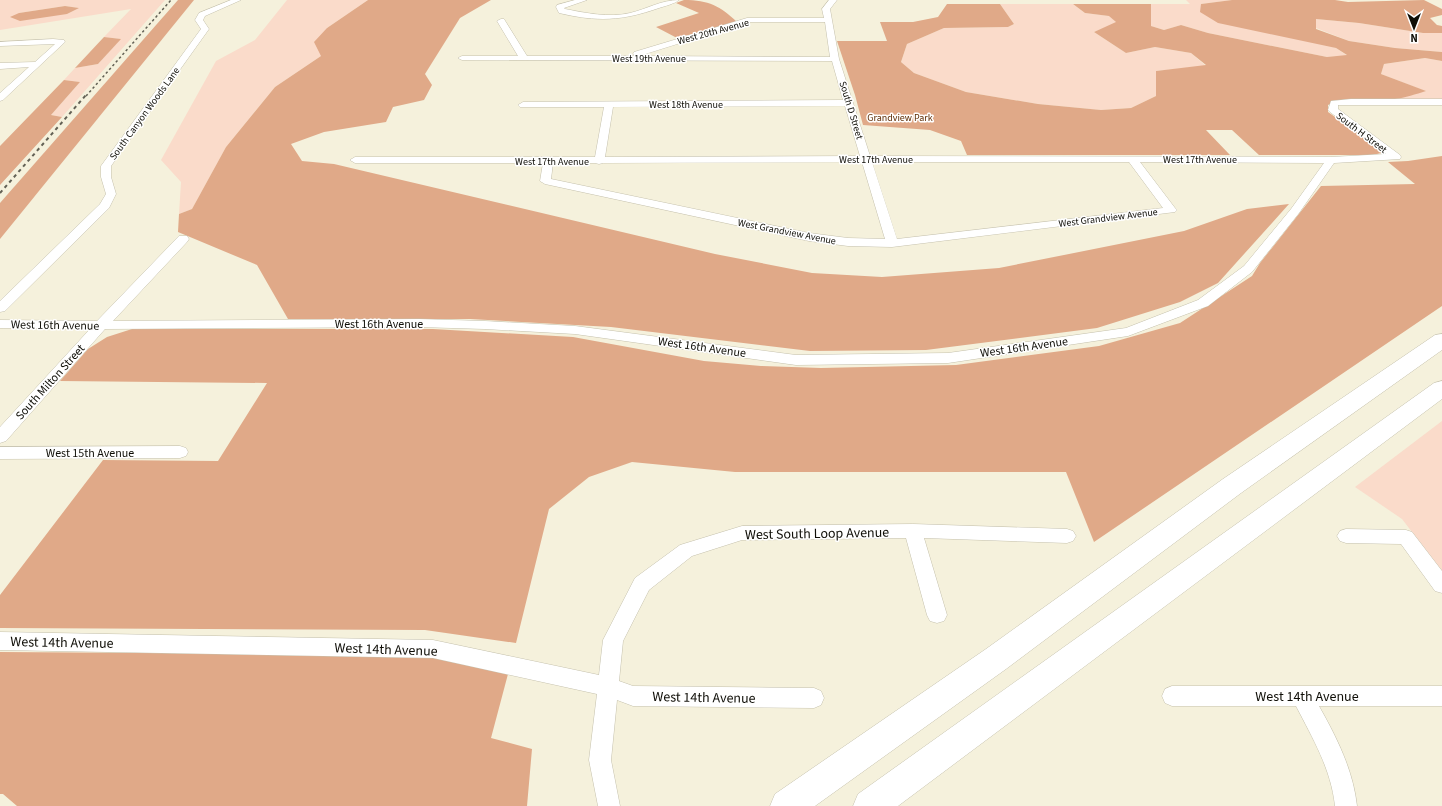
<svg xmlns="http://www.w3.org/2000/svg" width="1442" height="806" viewBox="0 0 1442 806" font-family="'Source Sans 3',sans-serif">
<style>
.green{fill:#fadbca;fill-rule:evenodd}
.forest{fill:#e0a988}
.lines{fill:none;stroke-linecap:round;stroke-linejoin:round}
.minor-casing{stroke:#c5c1ad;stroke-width:1}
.motorway-casing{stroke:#c5c1ad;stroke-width:1}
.minor{fill:#fff;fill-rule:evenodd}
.motorway{fill:#fff;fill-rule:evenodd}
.rail-far1{stroke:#636155;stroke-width:1.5;stroke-dasharray:2.5 2.5;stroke-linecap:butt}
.rail{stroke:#636155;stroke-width:2;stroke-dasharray:3.5 3.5;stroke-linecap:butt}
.labels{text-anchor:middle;stroke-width:3;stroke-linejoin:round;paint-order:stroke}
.far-street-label{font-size:10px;fill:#0f0e07;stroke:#fff}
.far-park-label{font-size:10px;fill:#5e2c04;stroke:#fff}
.street-label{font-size:12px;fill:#0f0e07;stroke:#fff}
.near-street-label{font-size:14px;fill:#0f0e07;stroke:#fff}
</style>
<rect width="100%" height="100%" fill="#f5f1dc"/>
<g class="green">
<path d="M0 0H165L62 117 51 115 80 82 64 80 75 68 98 64 120 39 104 37 131 9 0 30ZM65 6 78 8 67 14 19 13Z"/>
<path d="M287 0H368L327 28 321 56 275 87 226 147 192 209 179 214 181 182 161 160 216 61 255 40Z"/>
<path d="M1186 0H1232L1201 4 1336 48 1348 56 1327 57 1208 33 1181 25 1164 30 1151 26V4H1190Z"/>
<path d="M1000 4H1073L1085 13 1110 16 1117 23 1094 32 1126 53 1155 47 1191 53 1206 66 1156 71V96L1131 108 1101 110 1038 104 966 92 914 73 901 62 907 44 944 28 1008 27 1014 24Z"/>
<path d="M1316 19 1359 23 1423 33H1442V52L1395 48 1349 41 1316 28Z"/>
<path d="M1425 58 1442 61V100L1396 99 1425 91 1381 74 1384 64Z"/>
<path d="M1442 421V571L1402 519 1355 487Z"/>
</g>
<g class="forest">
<path d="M178 0H194L0 239V203Z"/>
<path d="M368 0H491L460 18 425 74 432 85 424 100 393 107 386 122 324 132 291 144 302 161 334 164 715 254 812 273 882 277 999 268 1184 231 1247 209 1289 204 1218 283 1180 302 1097 328 926 350 810 351 611 327 470 319H288L257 265 178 232 179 214 192 209 226 147 275 87 321 56 314 42 327 28Z"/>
<path d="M684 0C709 0 720 6 737 22L677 38 656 27 699 13 676 3Z"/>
<path d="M1232 0H1335L1348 2 1424 0 1442 9V15L1430 18 1437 25 1442 26V33H1423L1359 23 1316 19V29L1349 41 1395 48 1442 52V61L1425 58 1384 64 1381 74 1426 91C1416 94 1405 98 1395 99 1372 101 1349 95 1328 105V112L1382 150 1381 153 1373 155H1259L1232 130H1206L1230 155H967L961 141 930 130 863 125 855 95 837 41H887L880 22H913L938 17 947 4H1000L1014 24 1008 27 944 28 907 44 901 62 914 73 966 92 1038 104 1101 110 1131 108 1156 96V71L1206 65 1191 53 1155 47 1126 53 1094 32 1116 22 1109 16 1085 13 1073 4H1151V26L1164 30 1181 25 1208 33 1327 57 1347 55 1336 48 1218 23 1200 12 1201 4Z"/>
<path d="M65 6 79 8 67 14 20 21 10 17 19 13Z"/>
<path d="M104 37 121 39 98 64 75 68Z"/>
<path d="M64 80 80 82 51 115 62 117 0 185V146Z"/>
<path d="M1442 156V306L1094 542 1066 472H735L632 462 589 477 549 509 516 643 425 630 0 628V595L103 460 218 461 267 383 60 381 88 349 107 337 132 329H433L573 337 704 361 761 366 821 368 956 365 1099 346 1180 323 1252 276 1260 263 1321 186 1415 184 1388 162 1408 161Z"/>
<path d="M0 652 441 655 508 674 491 738 532 749 527 806H17L3 794H0Z"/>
</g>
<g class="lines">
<g class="minor-casing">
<g id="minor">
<path d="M231 0H241L205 16 203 20 209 29 111 166V177L116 194 109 208 5 311 0 312V301L100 204 106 194 101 177V166L201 29 195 20 199 13Z"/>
<path d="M575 0H587L564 8 565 9C586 13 609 18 630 13 647 9 661 0 679 0 674 4 665 6 659 8 622 21 597 22 559 13L556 7 557 5Z"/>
<path d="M829 0H837L830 9 839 59 870 156 1331 157 1386 154 1330 112 1328 110 1331 101 1351 99H1442V105H1338V109L1400 155 1401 157 1400 159 1334 163 1299 213 1252 272 1208 306 1128 336 948 363 796 365 575 334 485 329 419 327 105 329 6 441 0 443V427L90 329 0 328V320L97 321 179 236H187L189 239 187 242 113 321 419 319 485 321 575 326 796 355 948 353 1126 328 1198 300 1244 266 1291 209 1324 163 1140 162 1175 208 1177 210 1175 212 892 247 848 246 809 241 545 184 540 181 543 163H355L350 160 355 157H595L604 107H520L518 105 523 102 843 100 832 61 462 60 458 58 462 56H518L497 21 501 19H504L527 56H635L633 54 634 52 747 18H824L822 9ZM748 22H825L830 57 639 56ZM845 106 860 156 605 157 613 107ZM862 162 885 239 848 238 809 233 551 179 553 163H595L599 164 603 163ZM872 162H1129L1163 208 897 239Z"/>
<path d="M53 39 64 40 65 42 3 100 0 101V93L29 67 0 69V63L35 62 55 44 0 46V42Z"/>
<path d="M180 446 186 448 188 452 186 456 180 458 0 459V447Z"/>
<path d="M913 524 1067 529 1073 531 1076 536 1073 541 1067 543 924 538 947 615 944 621 937 623 930 621 927 615 906 538 742 540 692 556 649 590 623 641 619 681 633 686 814 688 821 691 824 698 821 705 814 708 633 706 617 700 611 760 620 806H598L589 760 597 694 433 658 0 650V632L433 640 599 675 603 640 635 578 680 545 742 526Z"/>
<path d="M1346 529 1406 530 1412 532 1442 571V593L1435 591 1401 544 1346 543 1340 541 1337 536 1340 531Z"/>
<path d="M1172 686H1442V706H1319C1337 738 1353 770 1357 806H1335C1331 769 1313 739 1296 706H1172L1165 703 1162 696 1165 689Z"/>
</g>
</g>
<g class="motorway-casing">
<g id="motorway">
<path d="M1442 334V350L1241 493 1006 669 815 806H770L775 794 986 649 1223 479 1435 335Z"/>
<path d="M1442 381V399L898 806H853L858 794 1434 383Z"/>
</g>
</g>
<use href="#minor" class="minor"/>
<use href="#motorway" class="motorway"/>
<path class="rail-far1" d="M86 96 171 0"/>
<path class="rail" d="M0 193 86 95"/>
</g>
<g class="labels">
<g class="far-street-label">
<text transform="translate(713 31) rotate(-15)" y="4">West 20th Avenue</text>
<text x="649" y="62">West 19th Avenue</text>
<text x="686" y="108">West 18th Avenue</text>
<text transform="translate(852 110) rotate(73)" y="4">South D Street</text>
<text transform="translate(144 113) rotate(-54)" y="4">South Canyon Woods Lane</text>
<text transform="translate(1362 132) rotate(37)" y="4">South H Street</text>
<text x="876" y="163">West 17th Avenue</text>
<text x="1200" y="163">West 17th Avenue</text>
<text x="552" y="165">West 17th Avenue</text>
<text transform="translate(1108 217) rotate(-7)" y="4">West Grandview Avenue</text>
<text transform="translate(787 231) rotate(11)" y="4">West Grandview Avenue</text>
</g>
<g class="far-park-label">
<text x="900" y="121">Grandview Park</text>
</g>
<g class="street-label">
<text x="379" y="328">West 16th Avenue</text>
<text transform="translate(55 325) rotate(1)" y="4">West 16th Avenue</text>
<text transform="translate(702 347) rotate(8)" y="4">West 16th Avenue</text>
<text transform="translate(1024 347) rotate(-8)" y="4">West 16th Avenue</text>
<text transform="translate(50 382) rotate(-48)" y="4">South Milton Street</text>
<text x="90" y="457">West 15th Avenue</text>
</g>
<g class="near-street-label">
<text transform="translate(817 533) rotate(-1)" y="5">West South Loop Avenue</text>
<text transform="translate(62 642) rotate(1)" y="5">West 14th Avenue</text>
<text transform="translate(386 649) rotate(2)" y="5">West 14th Avenue</text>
<text x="1307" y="701">West 14th Avenue</text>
<text transform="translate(704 697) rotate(1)" y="5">West 14th Avenue</text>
</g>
</g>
<g transform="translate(1414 28) rotate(180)" stroke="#ffffff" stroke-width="3" paint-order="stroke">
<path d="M0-3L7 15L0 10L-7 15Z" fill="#0f0e07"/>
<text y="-6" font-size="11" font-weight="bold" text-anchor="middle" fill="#0f0e07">N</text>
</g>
</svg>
